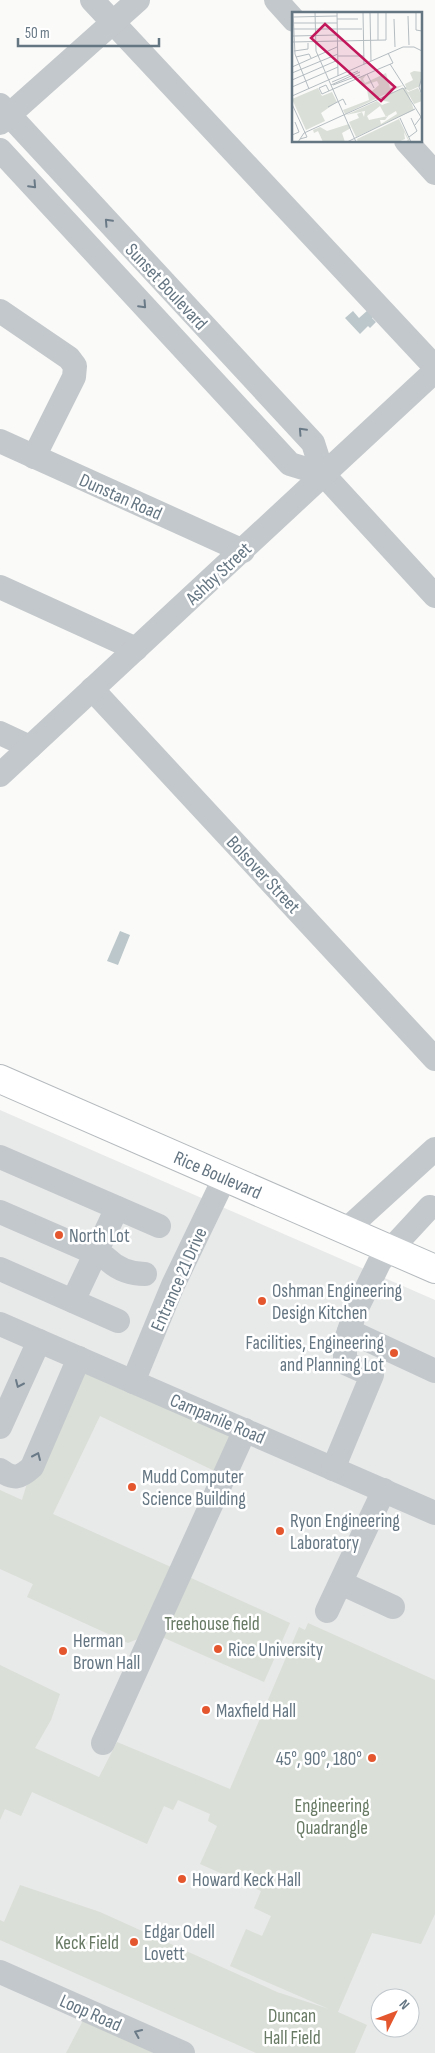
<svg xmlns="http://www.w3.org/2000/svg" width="435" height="2053" viewBox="0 0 435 2053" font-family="'Sofia Sans Condensed',sans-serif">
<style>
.built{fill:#e8e9e9;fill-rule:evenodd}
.green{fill:#dadfd7}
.water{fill:#bbc7cb}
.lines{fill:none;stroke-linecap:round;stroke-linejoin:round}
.major-casing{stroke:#b5babe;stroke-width:30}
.minor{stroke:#c3c8cc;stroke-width:24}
.major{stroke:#fff;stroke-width:28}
.oneway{stroke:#6a7a87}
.poi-dot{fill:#e4572e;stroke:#fff;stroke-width:2}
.labels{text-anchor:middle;stroke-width:5;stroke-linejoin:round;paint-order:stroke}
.street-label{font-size:19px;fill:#657683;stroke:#fff}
.poi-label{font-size:19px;fill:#657683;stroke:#fff;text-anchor:start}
.park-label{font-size:19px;fill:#687a64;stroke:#fff}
.inset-road{fill:none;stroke:#b5bdc2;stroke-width:1}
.view{fill:#c2185b;fill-opacity:0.15;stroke:#c2185b;stroke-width:2.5}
.inset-edge{fill:none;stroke:#657683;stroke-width:2.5}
</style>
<rect width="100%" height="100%" fill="#fafaf8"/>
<path class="built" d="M0 1110 435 1300V2053H0ZM380 1998H410V2028H380Z"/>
<g class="green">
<path d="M79 1358 245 1430 225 1476 100 1416 53 1514 182 1572 154 1632 128 1643 27 1597 33 1584 0 1569V1490L22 1500 32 1467Z"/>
<path d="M189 1577 290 1623 264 1682 162 1637Z"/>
<path d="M308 1623 435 1680V1914L421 1944 372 1933 338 2012 367 2025 355 2053H256L0 1940V1920L4 1922 20 1885 100 1912 277 1992 329 2009 230 1966 246 1929 262 1936 271 1916 254 1908 261 1891 200 1864 217 1826 208 1821 210 1814 178 1800 173 1810 164 1806 147 1844 32 1792 21 1816 5 1809 0 1820V1665L60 1694 51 1720 35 1748 99 1777 117 1742 230 1789 299 1627 305 1630Z"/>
<path d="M88 2011 184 2053H66Z"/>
</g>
<g class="water">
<path d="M368 310 374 316 372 318 376 322 370 328 368 326 360 334 345 318 353 311 359 318Z"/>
<path d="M120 931 130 935 118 965 107 961Z"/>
</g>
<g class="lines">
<g class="major-casing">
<g id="major">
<path id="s1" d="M0 1079 435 1269"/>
</g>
</g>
<g class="minor">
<path d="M92 0 435 367"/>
<path d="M276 0 294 20"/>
<path d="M0 105 313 443 323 474 435 596"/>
<path d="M0 123 138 0"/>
<path d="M406 141 435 173"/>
<path d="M0 150 290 464 323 474"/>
<path d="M0 311 69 358 75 366 74 377 34 457"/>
<path d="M0 441 243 551"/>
<path d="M0 587 136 649"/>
<path d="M92 689 435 1059"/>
<path d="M0 733 30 747"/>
<path d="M0 775 435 371"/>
<path d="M0 1157 159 1226"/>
<path d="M0 1212 106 1258C117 1269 130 1274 145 1274"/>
<path d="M347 1229 435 1149"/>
<path d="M0 1269 118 1321"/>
<path d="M73 1301 117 1208"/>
<path d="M0 1324 435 1513"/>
<path d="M349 1331 435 1371"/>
<path d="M133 1382 173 1285 225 1177"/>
<path d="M0 1427 39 1341"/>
<path d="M333 1469 372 1375 345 1363V1342L349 1331 355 1312 380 1261 430 1207"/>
<path d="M0 1470C14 1480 20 1478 32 1467L79 1358"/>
<path d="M341 1583 393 1607"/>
<path d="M327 1611 384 1490"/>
<path d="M103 1743 245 1430"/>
<path d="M0 1972 183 2053"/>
</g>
<use href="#major" class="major"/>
</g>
<defs><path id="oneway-chevron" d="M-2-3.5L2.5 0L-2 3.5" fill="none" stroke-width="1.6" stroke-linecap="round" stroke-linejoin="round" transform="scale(1.25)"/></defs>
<g class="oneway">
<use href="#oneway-chevron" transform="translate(33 185) rotate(47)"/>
<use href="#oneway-chevron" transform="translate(108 222) rotate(-133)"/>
<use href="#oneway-chevron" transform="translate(143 305) rotate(47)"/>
<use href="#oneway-chevron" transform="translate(302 431) rotate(-133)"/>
<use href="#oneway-chevron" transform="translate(19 1384) rotate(114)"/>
<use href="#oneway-chevron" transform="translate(37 1456) rotate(-66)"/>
<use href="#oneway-chevron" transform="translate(138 2033) rotate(-156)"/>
</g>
<g class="poi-dot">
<circle cx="59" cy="1235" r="5"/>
<circle cx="262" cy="1301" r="5"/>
<circle cx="394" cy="1353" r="5"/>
<circle cx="132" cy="1487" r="5"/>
<circle cx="280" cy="1531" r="5"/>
<circle cx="218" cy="1649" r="5"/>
<circle cx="63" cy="1651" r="5"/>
<circle cx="206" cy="1710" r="5"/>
<circle cx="372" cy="1758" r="5"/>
<circle cx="182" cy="1879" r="5"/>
<circle cx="134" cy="1942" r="5"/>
</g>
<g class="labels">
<g class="street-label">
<text transform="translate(167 286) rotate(47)" y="7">Sunset Boulevard</text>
<text transform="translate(121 496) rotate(24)" y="7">Dunstan Road</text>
<text transform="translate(218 573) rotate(-43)" y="7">Ashby Street</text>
<text transform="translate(264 874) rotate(47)" y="7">Bolsover Street</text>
<text dy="7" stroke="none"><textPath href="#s1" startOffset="238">Rice Boulevard</textPath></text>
<text transform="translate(178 1279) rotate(-66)" y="7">Entrance 21 Drive</text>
<text transform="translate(218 1418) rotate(23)" y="7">Campanile Road</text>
<text transform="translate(91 2012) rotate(24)" y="7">Loop Road</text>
</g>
<g class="poi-label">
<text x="69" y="1242">North Lot</text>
<text x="272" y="1297">Oshman Engineering<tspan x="272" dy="22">Design Kitchen</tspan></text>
<text x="384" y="1349" text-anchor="end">Facilities, Engineering<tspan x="384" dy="22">and Planning Lot</tspan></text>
<text x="142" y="1483">Mudd Computer<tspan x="142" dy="22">Science Building</tspan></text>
<text x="290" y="1527">Ryon Engineering<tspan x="290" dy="22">Laboratory</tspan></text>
<text x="73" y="1647">Herman<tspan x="73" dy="22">Brown Hall</tspan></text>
<text x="228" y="1656">Rice University</text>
<text x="216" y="1717">Maxfield Hall</text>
<text x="362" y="1765" text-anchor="end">45°, 90°, 180°</text>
<text x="192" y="1886">Howard Keck Hall</text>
<text x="144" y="1938">Edgar Odell<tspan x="144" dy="22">Lovett</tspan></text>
</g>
<g class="park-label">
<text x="212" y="1630">Treehouse field</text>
<text x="332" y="1812">Engineering<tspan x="332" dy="22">Quadrangle</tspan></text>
<text x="87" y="1949">Keck Field</text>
<text x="292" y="2022">Duncan<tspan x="292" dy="22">Hall Field</tspan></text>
</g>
</g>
<g transform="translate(292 12)">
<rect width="130" height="130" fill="#fafaf8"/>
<path d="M122 59 130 60 128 74 117 79 114 77 116 80 126 76 130 84V89L122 92 116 81 122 98 64 125 57 110 67 106 65 102 70 100 72 105 73 99 54 103 85 89 90 93 98 90 92 89 90 85 114 75 113 72 121 68 118 61ZM88 94 94 105 104 99 105 102 89 112 88 108H93L96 104 77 108 75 104ZM94 61 98 76 112 73 53 102 51 98 77 88 75 78 80 79 87 73 85 69 70 74 68 65 75 62 71 67 73 71ZM26 76 30 84 40 80 45 90 29 101 33 109 14 118 0 87ZM107 107 118 130H113L116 128 112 120 113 127 106 130H66L65 127ZM57 112 59 116 50 121 53 130H31L26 119 22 121 21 118 28 115 35 119Z" fill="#dadfd7" fill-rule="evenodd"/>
<path class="inset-road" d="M1 0 3 42 17 77M23 0 24 39 64 130M45 0 46 64M71 0 72 52M78 0 79 49M86 0V28M124 0V18L130 19M116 4 117 33M1 5 45 4M45 7H66M102 7 103 35M1 11H45M1 17H70M1 24 45 23M94 28V0M0 30 94 28M2 39 16 37V31M46 44H72M4 45 17 42 19 46M98 52 114 77M0 55 45 35M0 61 46 42M75 62 82 76M130 65 127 75 130 83M0 68 46 48M40 70 66 59M39 73 68 60M41 73 68 63M0 75 46 55M37 79 34 73 27 76 30 82 39 78 89 56 101 51 96 41M0 84 111 35H122L130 39M0 92 15 125 8 127M36 95 51 87 54 93M108 106 119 130M0 123 7 120 3 110M117 125 125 119 119 106M6 130 12 121 111 76 129 105 123 113M55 130 123 97"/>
<path class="view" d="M33 12 103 75 89 89 19 26Z"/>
<rect width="130" height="130" class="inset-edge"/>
</g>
<g transform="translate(395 2013) rotate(48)"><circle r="24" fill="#ffffff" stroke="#c1c8cd"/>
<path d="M0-4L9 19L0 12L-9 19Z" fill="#e4572e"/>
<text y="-8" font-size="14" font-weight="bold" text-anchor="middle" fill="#657683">N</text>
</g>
<path d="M18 38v8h141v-8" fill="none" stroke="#657683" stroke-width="2.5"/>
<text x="25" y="38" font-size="15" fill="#657683" stroke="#ffffff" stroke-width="4" paint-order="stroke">50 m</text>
</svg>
